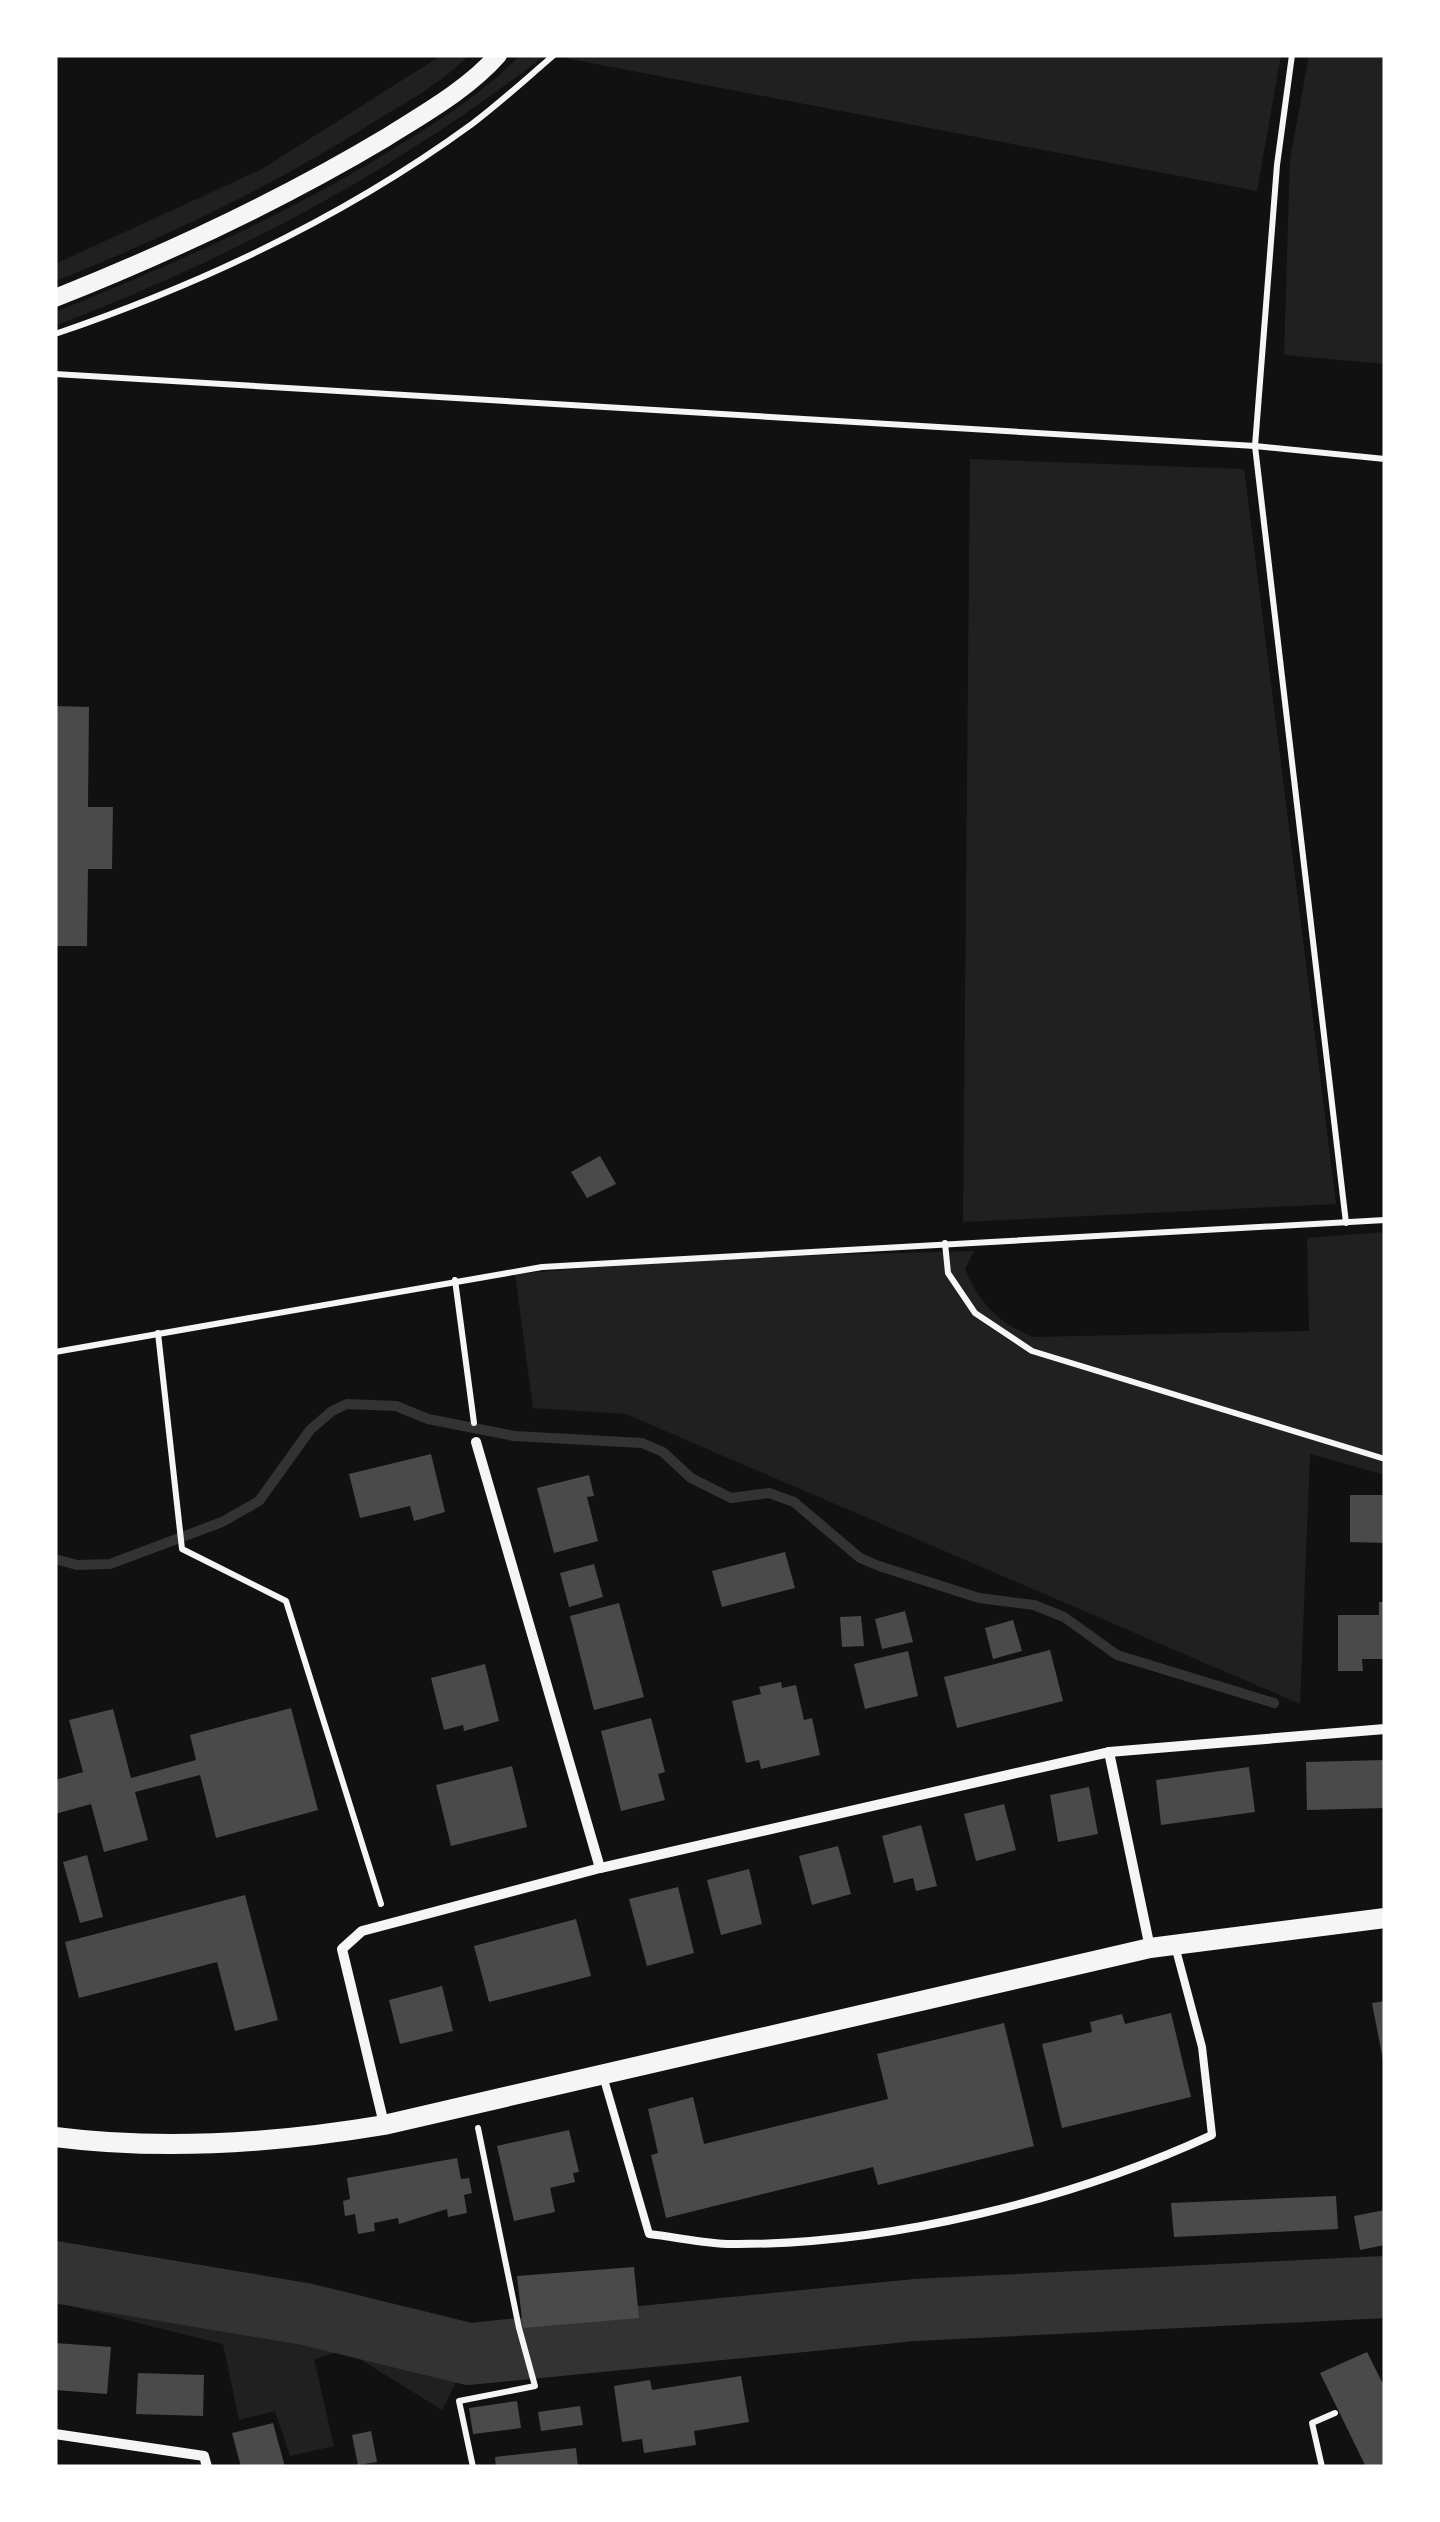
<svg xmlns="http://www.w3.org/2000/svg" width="1440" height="2522" viewBox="0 0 1440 2522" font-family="'Noto Serif',serif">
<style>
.green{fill:#202020}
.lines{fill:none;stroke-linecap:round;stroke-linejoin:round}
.stream{stroke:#333;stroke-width:10}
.river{stroke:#333;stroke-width:62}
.building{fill:#4a4a4a}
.path{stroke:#f5f5f5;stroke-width:6}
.service{stroke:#f5f5f5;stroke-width:8}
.minor{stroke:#f5f5f5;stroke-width:10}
.tertiary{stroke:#f5f5f5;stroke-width:18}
.secondary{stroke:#f5f5f5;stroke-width:20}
</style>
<rect width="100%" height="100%" fill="#111"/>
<g class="green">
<path d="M442 55H469C441 84 403 104 369 125 269 188 165 238 55 281V264L262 169Z"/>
<path d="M520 55H546C387 176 240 254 55 326V312C169 266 280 218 385 154 434 124 481 96 520 55Z"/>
<path d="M568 55H1281L1257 191 565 58Z"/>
<path d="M1309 55H1385V364L1284 355 1290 160Z"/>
<path d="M970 459 1244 469 1336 1204 963 1222Z"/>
<path d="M1385 1232V1475L1310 1454 1300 1704 626 1414 533 1408 515 1274 716 1258 974 1251 965 1269C980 1305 998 1322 1033 1337L1309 1331 1307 1238Z"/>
<path d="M55 2280 303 2324 465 2364 442 2410 345 2350 314 2359 334 2446 290 2456 275 2411 239 2420 223 2344 55 2302Z"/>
</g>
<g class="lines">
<path class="stream" d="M55 1559 77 1565 110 1564 222 1522 259 1501 310 1430 332 1411 347 1404 396 1406 428 1419 514 1436 642 1443 663 1452 691 1478 731 1498 769 1493 794 1502 860 1558 879 1566 979 1598 1034 1605 1064 1617 1117 1655 1274 1703"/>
<path class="river" d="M55 2272 305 2314 469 2354 915 2310 1385 2287"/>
</g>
<g class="building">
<path d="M55 706 89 707 88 807H113L112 869H88L87 946H55Z"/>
<path d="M600 1156 616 1184 587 1198 571 1172Z"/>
<path d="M431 1454 445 1512 414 1521 410 1506 360 1518 349 1474Z"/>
<path d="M589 1475 594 1496 587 1497 598 1541 554 1553 537 1488Z"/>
<path d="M1350 1495H1385V1543L1350 1542Z"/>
<path d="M785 1552 795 1588 722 1607 712 1571Z"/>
<path d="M594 1564 603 1597 569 1607 560 1573Z"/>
<path d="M1379 1602H1385V1659H1362L1363 1671H1338V1615H1379Z"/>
<path d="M619 1603 644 1697 594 1710 570 1616Z"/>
<path d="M905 1611 913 1642 882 1649 875 1619Z"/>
<path d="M861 1616 864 1646 842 1647 840 1617Z"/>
<path d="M1013 1620 1022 1651 993 1659 985 1628Z"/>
<path d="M1050 1650 1063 1701 957 1728 944 1677Z"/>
<path d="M908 1651 918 1696 865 1709 854 1664Z"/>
<path d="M485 1664 499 1721 464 1731 463 1725 444 1730 431 1678Z"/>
<path d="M781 1682 782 1688 796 1685 804 1720 812 1718 820 1755 761 1769 759 1760 746 1763 732 1701 761 1694 759 1687Z"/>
<path d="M291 1708 318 1810 216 1838 200 1775 135 1792 148 1840 104 1852 91 1804 55 1814V1780L83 1772 69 1720 113 1709 131 1778 196 1760 190 1735Z"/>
<path d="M651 1718 665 1772 658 1774 665 1800 621 1811 601 1731Z"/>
<path d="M1385 1760V1808L1307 1810 1306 1762Z"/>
<path d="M512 1766 527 1827 451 1846 436 1785Z"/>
<path d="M1249 1767 1255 1812 1161 1825 1156 1780Z"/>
<path d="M1089 1787 1098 1834 1058 1842 1050 1795Z"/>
<path d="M1004 1804 1016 1850 976 1861 964 1814Z"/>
<path d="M921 1825 937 1886 916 1891 913 1878 894 1883 882 1836Z"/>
<path d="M838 1846 851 1894 812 1905 799 1856Z"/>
<path d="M87 1855 103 1917 80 1923 63 1862Z"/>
<path d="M749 1869 762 1924 721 1935 707 1880Z"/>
<path d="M678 1887 694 1953 647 1966 629 1899Z"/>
<path d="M245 1895 278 2020 235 2031 217 1962 79 1998 65 1942Z"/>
<path d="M576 1919 591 1976 489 2002 474 1946Z"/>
<path d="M442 1986 453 2031 400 2044 389 2000Z"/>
<path d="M1385 2001V2060H1383L1372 2003Z"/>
<path d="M1171 2013 1191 2097 1062 2128 1042 2044 1092 2032 1090 2022 1122 2014 1125 2024Z"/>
<path d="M1004 2023 1034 2146 878 2185 873 2167 666 2218 651 2155 658 2153 648 2109 693 2097 704 2144 888 2099 877 2054Z"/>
<path d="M569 2130 579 2172 573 2173 575 2182 550 2188 555 2212 514 2221 497 2146Z"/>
<path d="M457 2158 461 2179 469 2178 472 2193 464 2195 467 2213 448 2217 447 2209 399 2224 398 2218 374 2223 375 2231 358 2234 355 2214 345 2216 343 2201 350 2199 347 2178Z"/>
<path d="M1336 2196 1338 2229 1174 2237 1171 2203Z"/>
<path d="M1385 2210V2245L1360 2250 1354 2216Z"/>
<path d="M634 2267 639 2318 523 2328 517 2276Z"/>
<path d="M55 2343 111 2347 107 2394 55 2390Z"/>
<path d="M1367 2352 1385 2388V2465L1380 2467H1366L1320 2373Z"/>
<path d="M138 2373 204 2375 203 2416 136 2414Z"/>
<path d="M741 2376 749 2422 694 2431 696 2445 644 2453 642 2439 622 2442 614 2386 650 2380 652 2390Z"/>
<path d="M517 2401 521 2428 473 2434 469 2408Z"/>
<path d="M580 2406 583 2425 541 2431 538 2412Z"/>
<path d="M273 2423 285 2467H241L232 2433Z"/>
<path d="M371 2431 377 2462 358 2465 352 2435Z"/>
<path d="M576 2448 578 2467H496L495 2457Z"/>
</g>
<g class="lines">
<g class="path">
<path d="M1292 55 1277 165 1255 446 1346 1223"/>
<path d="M55 334C202 284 346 216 472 124 500 103 527 78 554 55"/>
<path d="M55 374 1255 446 1385 459"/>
<path d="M945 1243 948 1273 975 1313 1032 1351 1385 1459"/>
<path d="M455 1280 474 1423"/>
<path d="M158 1333 182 1549 286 1601 381 1904"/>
<path d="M55 1352 542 1267 1385 1220"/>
<path d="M473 2467 459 2401 535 2386 519 2328 478 2128"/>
<path d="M1322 2467 1312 2423 1335 2413"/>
</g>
<path class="service" d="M603 2076 649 2234C676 2237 705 2244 732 2244 888 2245 1072 2200 1212 2135L1202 2047 1175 1946"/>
<g class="minor">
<path d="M476 1442 600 1868"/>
<path d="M1109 1752 1150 1948"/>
<path d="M384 2124 342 1949 362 1931 600 1868 1109 1752 1385 1729"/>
<path d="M55 2434 204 2456 207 2467"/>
</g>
<path class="tertiary" d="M55 298C171 252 280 201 387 137 425 113 468 89 498 55"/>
<path class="secondary" d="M55 2137C164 2151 277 2143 384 2125L1150 1948 1385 1918"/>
</g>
<rect width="1440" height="2522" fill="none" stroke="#ffffff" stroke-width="115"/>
</svg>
